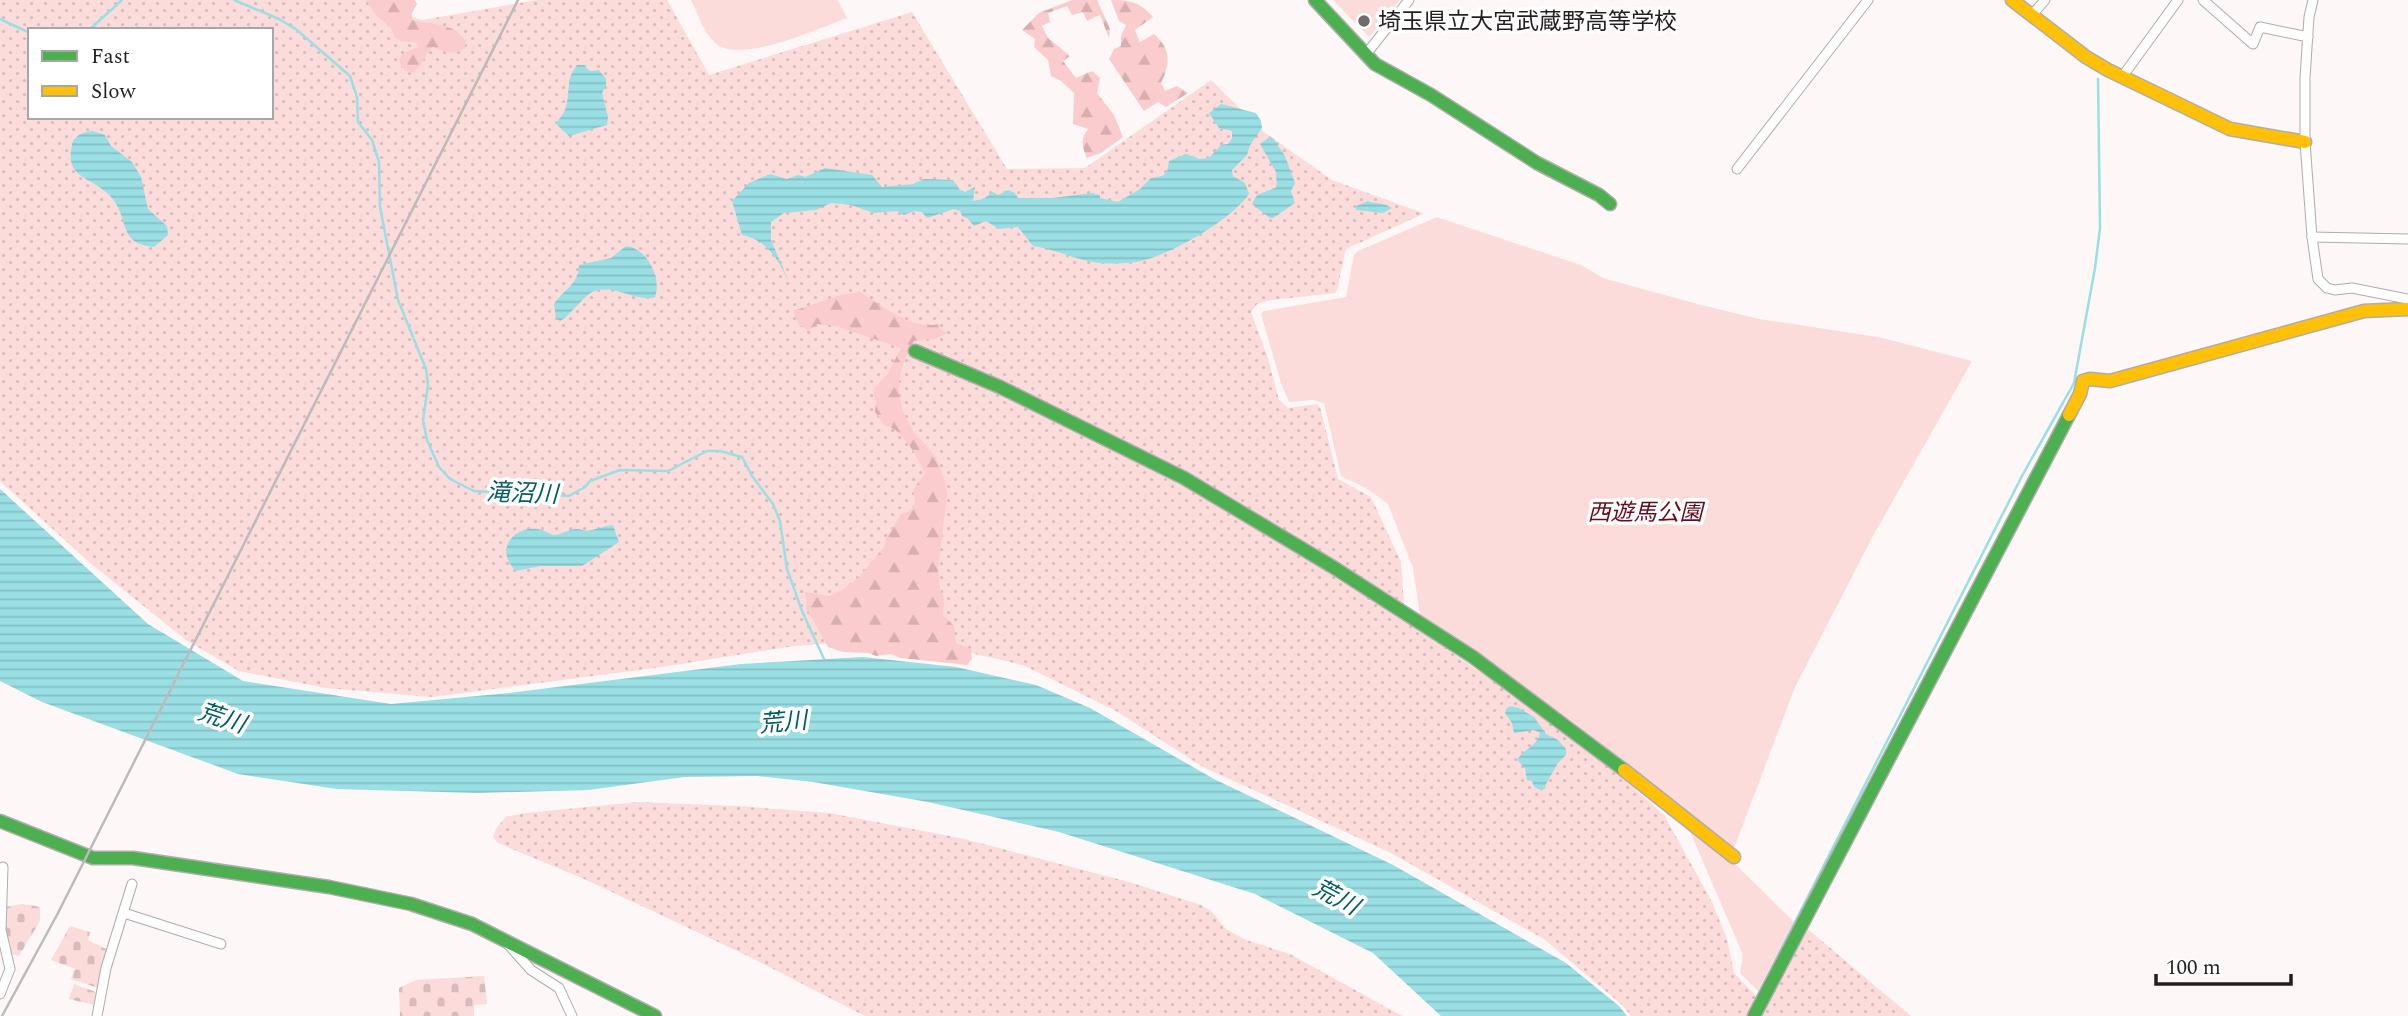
<svg xmlns="http://www.w3.org/2000/svg" width="2408" height="1016" viewBox="0 0 2408 1016" font-family="Spectral,'Noto Sans JP',serif">
<style>
.grass{fill:url(#grass-dots);fill-rule:evenodd}
.forest{fill:url(#forest-firs)}
.cemetery{fill:url(#cemetery-stones)}
.green{fill:#fcdbdb}
.water{fill:url(#water-rules)}
.lines{fill:none;stroke-linecap:round;stroke-linejoin:round}
.stream{stroke:#99dfe4;stroke-width:2.5}
.street-casing{stroke:#b1acac;stroke-width:11}
.fast-casing{stroke:#b1acac;stroke-width:15}
.slow-casing{stroke:#b1acac;stroke-width:15}
.street{stroke:#fffefe;stroke-width:9}
.fast{stroke:#4caf50;stroke-width:12}
.slow{stroke:#ffc107;stroke-width:12}
.rail{stroke:#bcbbbb;stroke-width:2.5}
.poi-dot{fill:#6f6b6b;stroke:#fff;stroke-width:2.5}
.labels{text-anchor:middle;stroke-width:7;stroke-linejoin:round;paint-order:stroke}
.poi-label{font-size:23px;fill:#231f1f;stroke:#fff;text-anchor:start}
.park-label{font-size:23px;font-style:italic;fill:#690a1d;stroke:#fff}
.water-label{font-size:24px;font-style:italic;fill:#005e64;stroke:#fff}
</style>
<defs>
<pattern id="grass-dots" width="8" height="8" patternUnits="userSpaceOnUse" patternTransform="scale(1.75)"><rect width="8" height="8" fill="#fcdbdb"/><path d="M2 2h.1M6 6h.1" fill="none" stroke="#d8bcbc" stroke-width="1.8" stroke-linecap="round"/></pattern>
<pattern id="forest-firs" width="22" height="20" patternUnits="userSpaceOnUse" patternTransform="scale(1.75)"><rect width="22" height="20" fill="#fbcccd"/><path d="M5 1l3.5 6h-7zM16 11l3.5 6h-7z" fill="#d7afb0"/></pattern>
<pattern id="cemetery-stones" width="16" height="16" patternUnits="userSpaceOnUse" patternTransform="scale(1.75)"><rect width="16" height="16" fill="#fcdbdb"/><path d="M2 7V4a2 2 0 0 1 4 0v3zM10 15v-3a2 2 0 0 1 4 0v3z" fill="#d8bcbc"/></pattern>
<pattern id="water-rules" width="6" height="5" patternUnits="userSpaceOnUse" patternTransform="scale(1.75)"><rect width="6" height="5" fill="#99dfe4"/><path d="M0 2.5h6" fill="none" stroke="#84bfc3"/></pattern>
</defs>
<rect width="100%" height="100%" fill="#fdf7f7"/>
<g class="grass">
<path d="M0 0H380L404 14 422 20 537 0H667L709 75 912 12 1007 169 1085 168 1211 80 1264 132 1332 180 1423 213 1421 215 1346 249 1337 290 1335 293 1271 300 1257 304 1251 312 1268 358 1279 400 1288 408 1317 404 1320 407 1338 479 1371 497 1401 562 1405 620 1538 712 1602 760 1664 815 1712 902 1727 939 1734 973 1756 996H1768L1804 926 1911 1016H1631L1622 1005 1544 939 1389 852 1203 767 1116 711 1023 665 945 647 852 642 794 646 655 668 432 697 326 688 239 671 186 640 90 563 0 481ZM30 30H271V117H30Z"/>
<path d="M638 802 737 806 829 813 960 838 1129 882 1201 905 1212 912 1226 929 1246 940 1290 954 1402 1016H865L750 957 582 878 498 843 493 837 497 827 506 817 526 813Z"/>
</g>
<g class="forest">
<path d="M366 0H415L417 4 412 13V20C433 26 453 21 466 42L465 48C452 55 446 53 433 47 423 56 423 68 411 73 403 70 401 67 399 59L404 53 418 47 415 42 401 41 395 38 391 28 376 15Z"/>
<path d="M1072 0H1097L1110 29 1109 38 1100 15 1087 21 1083 12 1072 15 1067 6 1048 13 1050 22 1042 26 1048 38 1070 56 1063 61 1076 78 1092 71 1100 78 1097 93 1114 115 1123 137 1101 153 1087 158C1082 147 1080 138 1088 129L1073 124 1074 93 1061 81 1051 76 1048 60 1034 47 1035 39 1022 30 1039 13Z"/>
<path d="M1111 0C1130 0 1140 2 1153 17L1135 30 1140 42 1154 34C1171 49 1171 63 1161 83L1165 91 1177 86 1188 93 1166 107 1158 102 1144 111 1109 59 1114 49 1121 46V36L1126 25 1119 21Z"/>
<path d="M860 292C883 306 910 330 939 324L940 329 948 333 934 339 914 341C896 372 892 400 915 433 918 438 923 441 926 445 939 459 945 477 947 495L938 569 940 589 944 599 943 615 954 626 956 643 971 649 972 659 967 665 901 658 890 654 876 656 868 653 843 652 828 647 807 609 805 592 829 596 844 589 859 577 884 547 886 539 901 514 910 511 915 503 913 490 925 473C917 458 903 428 885 426L875 412 876 402 873 390 888 373 901 348 835 326 817 324 809 331 799 325 793 311 841 295Z"/>
</g>
<g class="cemetery">
<path d="M23 904 40 907V921L19 956 12 954 4 933 5 907Z"/>
<path d="M70 926 90 932 88 940 108 950 98 988 71 979 75 969 51 960Z"/>
<path d="M484 976 487 1004 474 1005V1016H400L399 988 416 980Z"/>
<path d="M74 984 96 992 94 1005 69 999Z"/>
</g>
<g class="green">
<path d="M691 0H838L847 18C819 28 740 65 715 43 703 32 698 14 691 0Z"/>
<path d="M1333 0H1400L1369 37Z"/>
<path d="M1437 217 1581 265 1603 278 1701 305 1759 319 1878 337 1972 361 1873 536 1795 687 1730 859 1794 922 1758 991 1740 973 1743 955 1679 806 1572 721 1420 615 1413 568 1388 504 1369 490 1341 476 1324 403 1313 400 1289 402 1281 383 1261 314 1264 311 1346 297 1354 255 1358 251Z"/>
</g>
<g class="water">
<path d="M577 65H584L590 71 599 70 606 79V86L602 93 608 117 607 125 569 136 557 125C558 118 563 116 565 110 571 94 565 79 577 65Z"/>
<path d="M1221 104 1256 113 1261 121 1262 128 1250 145 1247 155 1232 170 1233 176 1245 183 1249 194C1232 219 1175 252 1145 260 1131 264 1115 264 1101 263 1077 261 1056 249 1033 246L1018 227 999 229 986 221 974 226 967 218 962 216 960 211 954 209 927 218 922 212 915 211 904 215 897 211 874 213 851 205 831 203 816 210 784 213 771 222V240L789 282C778 260 769 241 742 235L732 201 749 183 770 174 787 179 798 175 805 177 825 168 872 175 882 187 913 184 924 179 953 180 960 190 965 192 975 187 973 201 983 199 993 192 998 195 1008 190 1015 193 1018 198H1053L1092 193 1100 195V198L1118 202 1140 189 1151 178 1162 176 1167 172 1169 161 1186 154 1200 159 1209 158 1221 145 1228 144 1232 138V131L1219 128 1209 113Z"/>
<path d="M93 131 105 135 111 146 132 162 141 177 148 209 167 226 168 235 154 247C117 244 130 218 111 197 93 176 64 180 72 145 74 135 83 132 93 131Z"/>
<path d="M1268 138H1273L1285 156 1295 183 1291 191 1295 203 1273 218H1270L1252 204 1257 195 1277 187 1276 172 1260 144Z"/>
<path d="M1368 201C1376 204 1386 203 1392 208L1383 213 1356 210V206Z"/>
<path d="M626 246C647 248 662 278 655 297 637 303 608 280 589 294 581 301 573 310 565 318L560 321 556 318 554 304C563 290 579 284 579 265L611 258Z"/>
<path d="M0 489 148 624 243 681 391 704 509 693 741 664 863 657 956 667 1036 685 1090 708 1214 779 1393 865 1566 963 1619 1006 1627 1016H1441L1373 953 1255 894 1059 832 928 802 813 782 757 776 685 777 588 790 477 793 337 789 238 774 42 702 0 681Z"/>
<path d="M613 525 619 542 582 566H540L516 571C494 550 513 526 538 529 544 530 549 534 554 535 561 535 569 529 576 529 581 529 586 532 592 530 600 528 605 526 613 525Z"/>
<path d="M1510 706 1519 708 1534 717 1546 734 1558 740 1566 749V755L1558 763 1542 791 1534 787 1532 781 1527 780 1525 768 1517 760C1523 749 1537 747 1540 733L1534 730 1514 733 1512 723 1505 713 1506 709Z"/>
</g>
<g class="lines">
<g class="stream">
<path d="M234 0 279 19 297 30 350 76 357 97 358 122 372 140 379 162 380 207 398 300 426 369 428 385 423 420 427 440 439 467 450 479 474 491 569 496 585 487 590 481 620 470 668 471 707 451H720L742 457 752 476 773 504 780 521 787 569 802 611 824 659"/>
<path d="M0 19 30 33"/>
<path d="M89 30 122 0"/>
<path d="M1760 991 2022 476 2074 383 2095 268 2100 228 2098 79"/>
</g>
<g class="street-casing">
<g id="street">
<path d="M2203 0 2253 44 2260 27 2308 37"/>
<path d="M2313 0 2309 17 2305 78V142L2312 237 2318 279 2327 288 2335 290 2352 288 2408 299"/>
<path d="M2032 15 2045 0"/>
<path d="M1367 53 1409 0"/>
<path d="M2122 77 2178 0"/>
<path d="M1737 169 1868 0"/>
<path d="M2312 237 2408 239"/>
<path d="M124 913 221 944"/>
<path d="M506 942 531 970 559 988 572 1016"/>
<path d="M0 994 10 969 1 930 3 867"/>
<path d="M97 1016 106 968 132 884"/>
</g>
</g>
<g class="fast-casing">
<g id="fast">
<path d="M1315 0 1375 64 1431 95 1537 163 1599 195 1610 204"/>
<path d="M915 351 1000 387 1184 478 1333 567 1473 657 1624 770"/>
<path d="M0 821 93 858H133L329 887 411 904 472 924 655 1016"/>
<path d="M1754 1016 2069 415"/>
</g>
</g>
<g class="slow-casing">
<g id="slow">
<path d="M2012 0 2086 57 2108 70 2230 129 2305 142"/>
<path d="M2069 415 2080 394 2083 381 2090 379 2110 381 2364 311 2408 309"/>
<path d="M1624 770 1734 857"/>
</g>
</g>
<use href="#street" class="street"/>
<use href="#fast" class="fast"/>
<use href="#slow" class="slow"/>
<path class="rail" d="M2 1016 58 913 518 0"/>
</g>
<circle class="poi-dot" cx="1364" cy="21" r="7"/>
<g class="labels">
<g class="poi-label">
<text x="1378" y="29">埼玉県立大宮武蔵野高等学校</text>
</g>
<g class="park-label">
<text x="1645" y="520">西遊馬公園</text>
</g>
<g class="water-label">
<text transform="translate(522 493) rotate(2)" y="8">滝沼川</text>
<text transform="translate(222 718) rotate(18)" y="8">荒川</text>
<text transform="translate(783 722) rotate(-5)" y="8">荒川</text>
<text transform="translate(1336 897) rotate(28)" y="8">荒川</text>
</g>
</g>
<rect x="28" y="28" width="245" height="91" fill="#ffffff" stroke="#a7a5a5" stroke-width="2"/>
<rect x="42" y="51" width="35" height="10" fill="#4caf50" stroke="#a7a5a5" stroke-width="2"/>
<text x="91" y="63" font-size="21" fill="#231f1f">Fast</text>
<rect x="42" y="86" width="35" height="10" fill="#ffc107" stroke="#a7a5a5" stroke-width="2"/>
<text x="91" y="98" font-size="21" fill="#231f1f">Slow</text>
<path d="M2156 974v10h135v-10" fill="none" stroke="#231f1f" stroke-width="3.5"/>
<text x="2166" y="974" font-size="21" fill="#231f1f" stroke="#ffffff" stroke-width="5" paint-order="stroke">100 m</text>
</svg>
